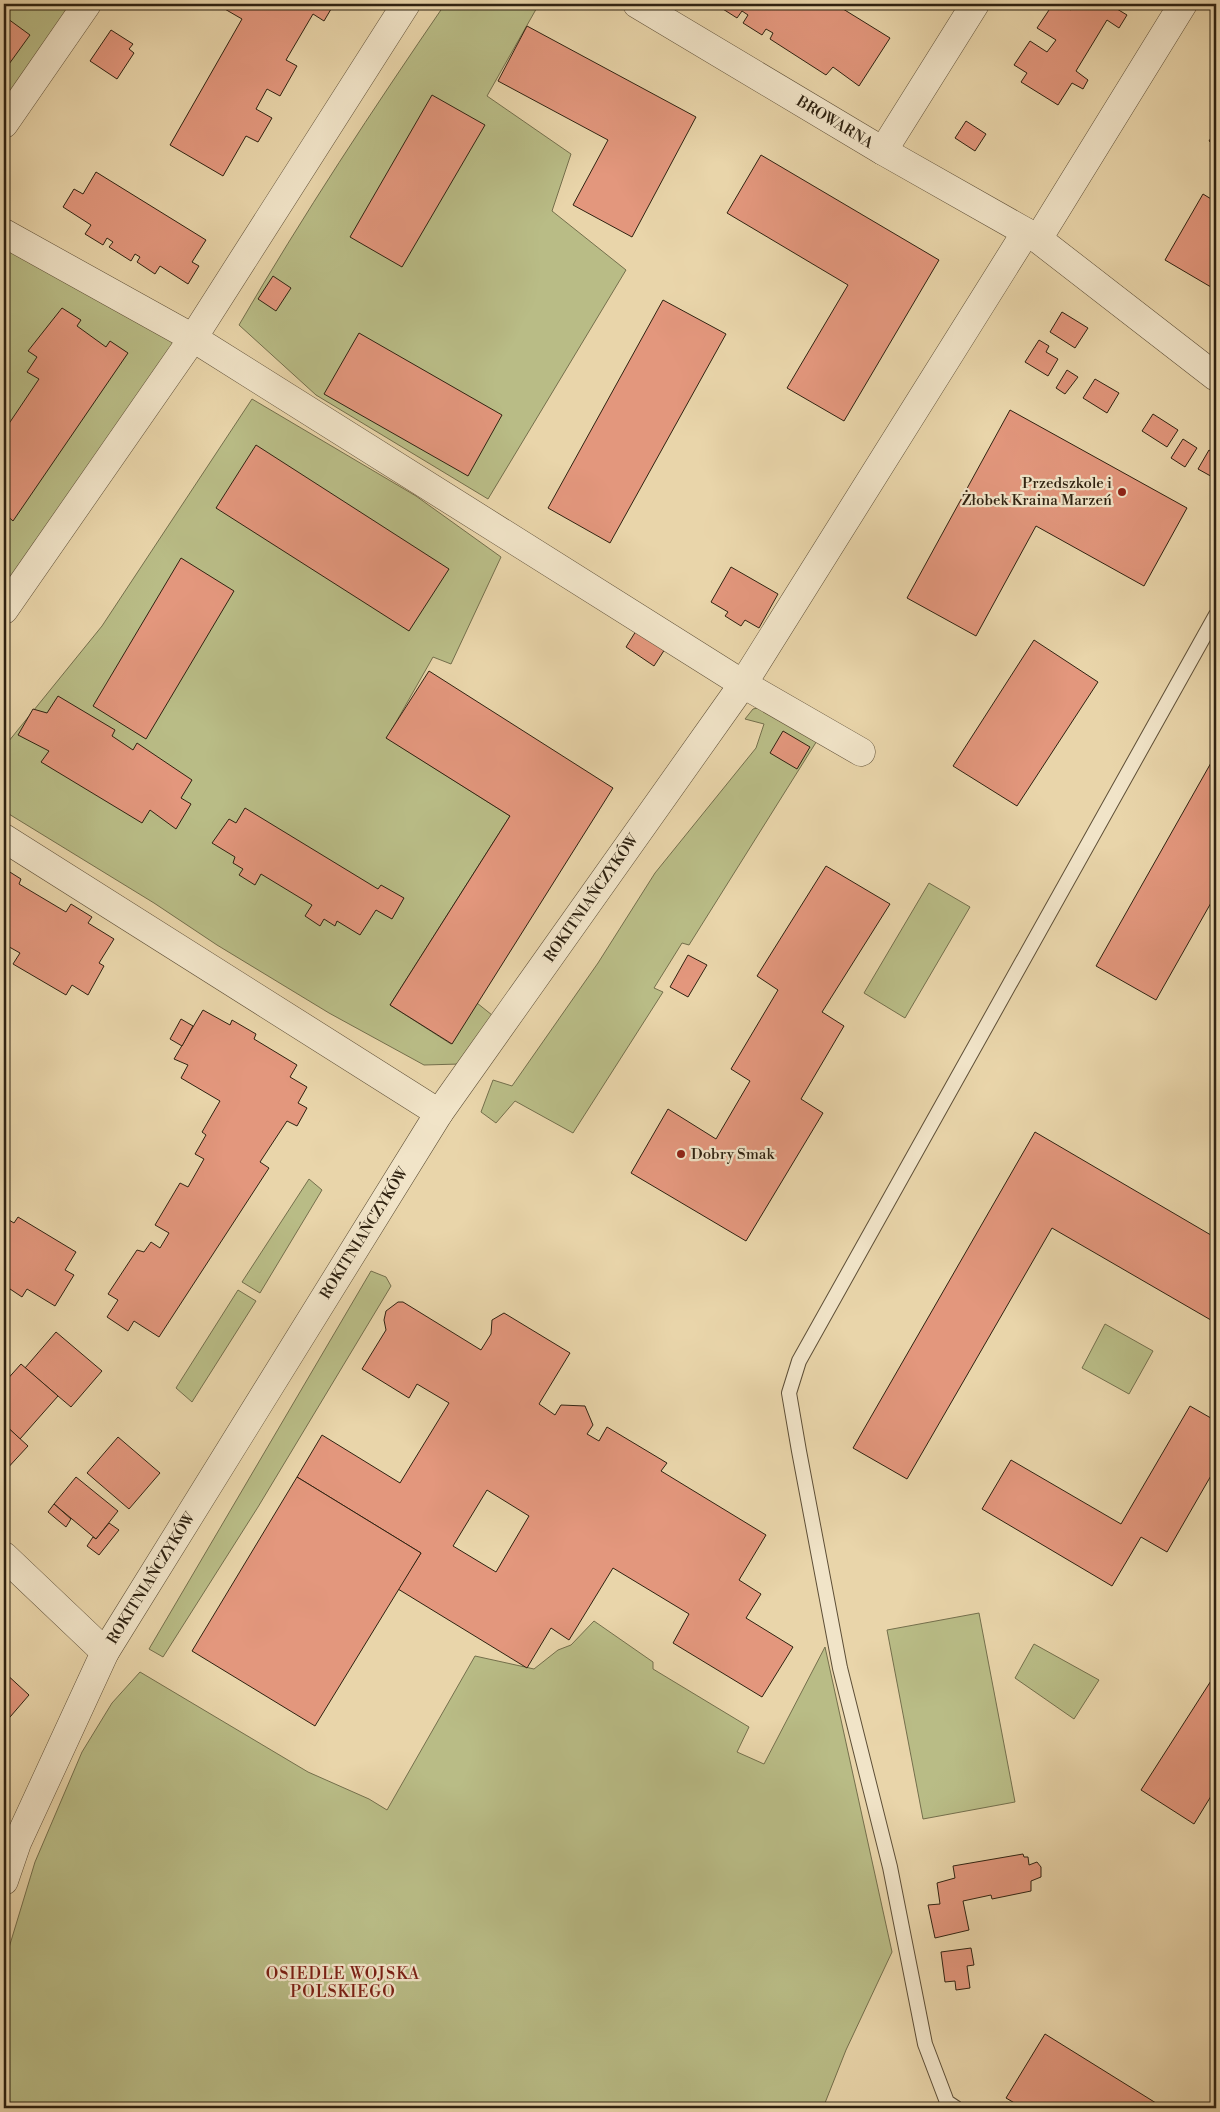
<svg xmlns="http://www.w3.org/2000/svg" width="1220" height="2112" viewBox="0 0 1220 2112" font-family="'Libre Bodoni',serif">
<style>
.green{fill:#b9bc86;stroke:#746f4c}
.building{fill:#e3977d;stroke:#2f2211;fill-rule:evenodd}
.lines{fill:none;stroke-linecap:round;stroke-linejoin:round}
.lane-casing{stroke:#5e4f37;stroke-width:16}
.street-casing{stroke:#5e4f37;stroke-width:29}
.lane{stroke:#f1e4c8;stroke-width:14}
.street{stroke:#f1e4c8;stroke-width:28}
.poi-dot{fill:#8f2418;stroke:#f1e4c8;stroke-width:2}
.labels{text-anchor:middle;stroke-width:4.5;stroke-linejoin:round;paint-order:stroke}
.street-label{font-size:15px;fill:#2f2211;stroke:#f1e4c8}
.poi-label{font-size:15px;fill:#2f2211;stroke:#f1e4c8;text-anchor:end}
.neighbourhood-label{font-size:16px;letter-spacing:1px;fill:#7a1f14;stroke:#f1e4c8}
</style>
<rect width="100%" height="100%" fill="#e9d5aa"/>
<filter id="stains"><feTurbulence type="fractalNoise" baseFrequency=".004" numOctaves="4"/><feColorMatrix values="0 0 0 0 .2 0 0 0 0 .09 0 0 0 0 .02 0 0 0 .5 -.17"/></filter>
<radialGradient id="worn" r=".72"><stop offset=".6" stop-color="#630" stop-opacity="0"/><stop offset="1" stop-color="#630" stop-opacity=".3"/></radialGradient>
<g class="green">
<path d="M4 4H92L4 126Z"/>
<path d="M445 4H539L487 96 571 154 552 211 626 270 488 499 316 395 239 325C303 215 373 109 445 4Z"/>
<path d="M4 233 193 338 4 610Z"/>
<path d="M252 399 416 496 501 557 451 664 433 657 387 738 510 816 390 1005 451 1044 477 1003 492 1015 460 1064 424 1065 329 1013 217 945 154 903 4 811V747L102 626Z"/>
<path d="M762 707 820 736 689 945 682 943 654 988 663 992 573 1133 515 1101 496 1123 481 1112 493 1080 512 1086 598 963 655 873 756 748 764 724 745 719 753 709Z"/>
<path d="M929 883 970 907 905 1018 864 993Z"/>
<path d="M309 1179 322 1190 260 1293 242 1282Z"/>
<path d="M371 1271 386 1277 391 1286 258 1507 163 1657 149 1649Z"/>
<path d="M238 1290 256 1301 192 1402 176 1388Z"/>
<path d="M1105 1324 1153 1351 1129 1394 1082 1368Z"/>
<path d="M979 1613 1015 1802 923 1819 887 1630Z"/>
<path d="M594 1621 653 1662V1669L749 1727 737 1752 764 1764 825 1647 892 1952 846 2050 823 2108H4V1964L35 1862 82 1752 112 1703 140 1672 308 1772 369 1799 387 1810 475 1656 534 1669 558 1650 571 1645Z"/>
<path d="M1034 1644 1099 1680 1074 1719 1015 1678Z"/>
</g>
<g class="building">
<path d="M225 4H334L324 21 313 14 286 60 297 66 280 96 267 89 256 109 272 118 258 142 246 136 223 176 170 145 242 19 223 8Z"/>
<path d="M696 4H706L703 8Z"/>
<path d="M715 4H835L890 38 859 86 833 67 826 75 770 39 773 33 766 29 762 35 743 23 748 15 742 11 737 18Z"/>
<path d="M1053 4H1062L1071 10 1075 4H1121L1117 9 1127 15 1119 28 1107 20 1076 71 1088 80 1083 89 1072 83 1058 105 1021 82 1027 73 1014 65 1030 41 1047 52 1056 40 1037 28Z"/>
<path d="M4 16 30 35 4 71Z"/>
<path d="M527 26 696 117 632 237 573 205 608 140 498 81Z"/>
<path d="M111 30 133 44 129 49 134 53 117 79 90 61Z"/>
<path d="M432 95 485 125 402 267 350 237Z"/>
<path d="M966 121 986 134 975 151 955 138Z"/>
<path d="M1216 130V146L1209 141Z"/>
<path d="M761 155 939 260 844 421 787 388 848 285 727 213Z"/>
<path d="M96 172 206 240 192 262 199 266 188 284 160 266 155 274 137 262 140 257 135 254 131 261 109 247 113 242 107 238 103 245 85 234 91 225 63 207 74 189 83 194Z"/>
<path d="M1203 194 1216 202V290L1165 260Z"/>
<path d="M273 276 291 288 276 311 258 299Z"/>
<path d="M663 300 726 334 610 543 548 508Z"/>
<path d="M62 308 81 320 77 326 106 347 110 341 128 353 13 521 4 513V422L8 425 39 379 27 372 37 357 28 351Z"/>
<path d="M1062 312 1088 328 1075 348 1050 332Z"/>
<path d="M359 333 502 415 468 476 324 394Z"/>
<path d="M1039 340 1049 346 1046 352 1058 359 1048 376 1025 362Z"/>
<path d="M1067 370 1078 377 1065 394 1056 388Z"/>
<path d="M1095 379 1119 393 1107 413 1083 398Z"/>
<path d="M1010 410 1187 508 1144 586 1036 526 976 636 907 598Z"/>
<path d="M1153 414 1178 430 1167 447 1142 431Z"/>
<path d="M1183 439 1197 448 1185 467 1171 458Z"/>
<path d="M256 445 449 569 409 631 216 508Z"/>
<path d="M1209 450 1216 454V479L1198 469Z"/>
<path d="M181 558 234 591 146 739 93 706Z"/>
<path d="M731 567 778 594 759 628 745 620 741 626 725 616 728 612 711 602Z"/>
<path d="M636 631 665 649 654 666 626 647Z"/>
<path d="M1034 640 1098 682 1017 806 953 766Z"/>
<path d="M429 671 613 788 452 1044 390 1005 510 816 386 738Z"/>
<path d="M58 696 115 730 112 736 133 750 137 743 192 780 181 798 191 804 176 829 150 810 142 823 41 762 49 751 18 735 33 709 47 713Z"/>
<path d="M783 731 810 747 797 769 770 753Z"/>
<path d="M1216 754V894L1156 1000 1096 966Z"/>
<path d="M245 808 378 889 381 885 404 898 392 919 376 910 360 935 337 921 335 926 324 919 320 926 305 916 312 905 261 874 255 885 239 875 243 869 233 863 235 857 212 843 229 819 236 823Z"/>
<path d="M826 866 890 904 822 1012 844 1026 801 1099 823 1113 746 1241 631 1173 668 1109 716 1139 750 1081 731 1069 778 990 757 976Z"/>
<path d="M5 869 21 879 19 884 66 912 71 904 92 917 88 923 114 939 99 963 104 966 88 995 72 985 66 995 13 964 20 953 4 944Z"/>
<path d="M688 955 707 965 688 997 670 987Z"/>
<path d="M203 1010 230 1025 232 1020 256 1034 254 1039 297 1065 290 1077 307 1087 298 1103 307 1108 297 1126 287 1121 260 1162 269 1168 159 1337 134 1321 128 1331 107 1317 118 1300 108 1294 137 1250 144 1252 151 1242 160 1248 169 1233 155 1225 180 1183 188 1187 204 1159 195 1154 206 1135 202 1132 220 1101 181 1078 188 1065 174 1059Z"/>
<path d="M181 1019 193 1026 182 1046 170 1039Z"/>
<path d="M1035 1132 1216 1238V1323L1052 1228 907 1479 853 1448Z"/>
<path d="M4 1217 14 1223 18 1217 76 1252 65 1270 74 1275 55 1306 27 1289 22 1297 10 1289 8 1293 4 1291Z"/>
<path d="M398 1302H403L481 1350 491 1334 492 1320 504 1313 570 1353 539 1404 555 1415 561 1405 585 1406 593 1425 587 1434 599 1441 607 1427 667 1463 661 1471 766 1535 739 1580 761 1594 746 1618 793 1647 762 1697 673 1643 689 1614 613 1568 569 1640 551 1628 527 1668 398 1589 421 1553 297 1477 322 1435 400 1483 449 1403 417 1384 409 1398 362 1369 386 1330 384 1320 386 1311ZM487 1490 529 1516 496 1572 453 1546Z"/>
<path d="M56 1332 102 1371 71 1407 25 1368Z"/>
<path d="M21 1364 58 1396 20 1439 4 1424V1383Z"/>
<path d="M1190 1406 1216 1421V1467L1167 1552 1141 1537 1112 1586 982 1509 1011 1460 1121 1524Z"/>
<path d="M4 1424 28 1446 4 1472Z"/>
<path d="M118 1437 160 1473 129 1509 87 1473Z"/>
<path d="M76 1477 118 1511 96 1539 54 1504Z"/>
<path d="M297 1477 421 1553 315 1726 192 1651Z"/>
<path d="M54 1504 71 1519 66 1527 48 1512Z"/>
<path d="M109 1523 119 1530 99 1555 87 1546 93 1537 96 1539Z"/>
<path d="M4 1672 29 1695 4 1724Z"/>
<path d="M1216 1673V1788L1194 1824 1141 1790Z"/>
<path d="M1023 1854 1024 1857H1028L1029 1865 1037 1862 1041 1867V1877L1031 1881V1891L992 1899 991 1895 963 1901 969 1930 935 1938 928 1905 940 1904 937 1883 955 1878 953 1866Z"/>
<path d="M971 1948 974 1965 967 1966 970 1988 956 1990 955 1981 945 1982 941 1952Z"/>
<path d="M1045 2034 1164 2108H1023L1006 2098Z"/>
</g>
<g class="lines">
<g class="lane-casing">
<path id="lane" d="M956 2108 947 2102 925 2044 890 1867 840 1668 799 1451 789 1393 799 1361 1216 615"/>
</g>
<g class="street-casing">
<g id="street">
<path d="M637 4 883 151 975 4"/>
<path d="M4 124 87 4"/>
<path d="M1026 232 1038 239 1216 377"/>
<path d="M4 233 193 338 743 684 861 752"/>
<path d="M1038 239 1183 4"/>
<path d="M4 610 193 338 406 4"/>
<path d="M4 838 439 1113"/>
<path d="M4 1556 105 1652"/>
<path d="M4 1881 17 1843 105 1652 439 1113 743 684 1026 232 883 151"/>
</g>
</g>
<use href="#lane" class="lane"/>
<use href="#street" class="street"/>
</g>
<g class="poi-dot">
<circle cx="1122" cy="492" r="5"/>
<circle cx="681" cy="1154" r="5"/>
</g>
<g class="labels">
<g class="street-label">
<text transform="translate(835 122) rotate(31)" y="5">BROWARNA</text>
<text transform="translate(591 898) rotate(-55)" y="5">ROKITNIAŃCZYKÓW</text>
<text transform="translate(364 1233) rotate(-58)" y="5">ROKITNIAŃCZYKÓW</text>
<text transform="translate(151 1578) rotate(-58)" y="5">ROKITNIAŃCZYKÓW</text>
</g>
<g class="poi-label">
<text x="1112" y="488">Przedszkole i<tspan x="1112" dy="17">Żłobek Kraina Marzeń</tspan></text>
<text x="691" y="1159" text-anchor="start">Dobry Smak</text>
</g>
<g class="neighbourhood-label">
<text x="343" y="1979">OSIEDLE WOJSKA<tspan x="343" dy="18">POLSKIEGO</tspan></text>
</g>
</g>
<rect width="1220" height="2112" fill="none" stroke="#e9d5aa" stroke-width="20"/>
<rect x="5" y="5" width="1210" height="2102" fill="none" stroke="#2f2211" stroke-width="2.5"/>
<rect x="10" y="10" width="1200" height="2092" fill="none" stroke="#2f2211"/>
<rect width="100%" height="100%" filter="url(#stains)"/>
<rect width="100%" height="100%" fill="url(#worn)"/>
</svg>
